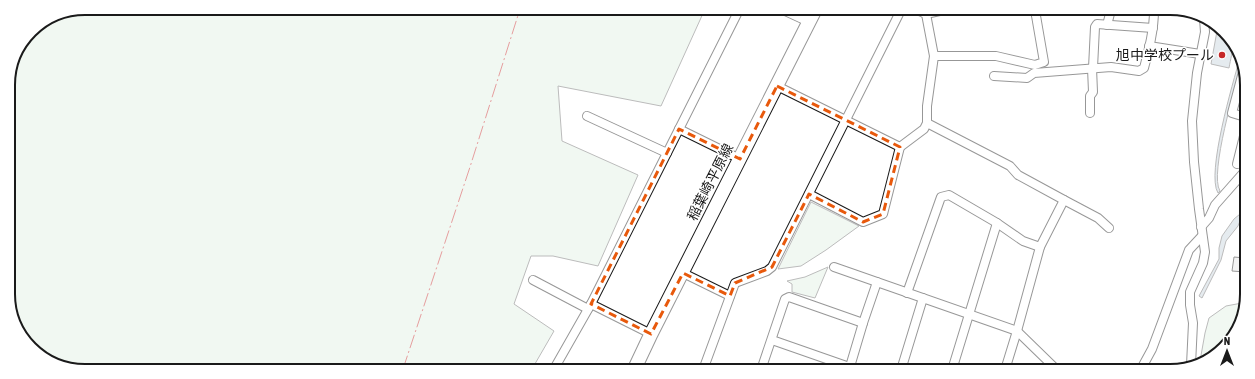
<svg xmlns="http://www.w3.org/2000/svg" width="1255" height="379" viewBox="0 0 1255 379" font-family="'Asap Condensed','Noto Sans JP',sans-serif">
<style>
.green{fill:#e0efe3;stroke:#6a6a6a}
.water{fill:#c6d2dc;stroke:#6a6a6a}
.building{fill:#e6e6e6;stroke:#1a1a1a}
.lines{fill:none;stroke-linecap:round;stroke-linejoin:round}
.minor-casing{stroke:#1a1a1a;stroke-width:10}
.primary-casing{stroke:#1a1a1a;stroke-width:15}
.minor{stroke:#fff;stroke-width:8}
.primary{stroke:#fff;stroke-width:13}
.power{stroke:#c62828;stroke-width:1;stroke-dasharray:14 3 2 3;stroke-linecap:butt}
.marked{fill:none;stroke:#e8590c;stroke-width:3;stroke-dasharray:8 5;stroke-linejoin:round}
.poi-dot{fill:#c62828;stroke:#fff;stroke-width:1.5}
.labels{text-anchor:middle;stroke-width:3;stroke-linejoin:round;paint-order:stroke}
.poi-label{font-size:14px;fill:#1a1a1a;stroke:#fff;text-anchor:end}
.street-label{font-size:14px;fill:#1a1a1a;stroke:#fff}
.rim{fill:none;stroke:#1a1a1a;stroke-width:2}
</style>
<rect width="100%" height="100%" fill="#fff"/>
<g class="green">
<path d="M85 8 705 9 661 106 558 86 562 141 638 175 598 266 553 256H531L514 304 554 331 532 369 65 368 30 348 9 309 8 80 31 30 56 14Z"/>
<path d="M811 202 859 226 826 250 801 266 778 269Z"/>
<path d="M828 267 815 298 792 292V284L787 281 805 277Z"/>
<path d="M1242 303 1244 304V314L1217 355 1200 361 1205 333 1209 318 1226 306Z"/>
</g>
<g class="water">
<path d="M1217 31C1239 34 1232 51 1229 68L1211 64Z"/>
<path d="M1240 58 1242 62C1236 84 1209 174 1220 191L1218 193C1206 174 1233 82 1240 58Z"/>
<path d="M1240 214V221L1238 226 1226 241 1221 260 1202 298 1199 296 1219 259V248L1222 236 1234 219Z"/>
</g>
<path class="building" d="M1234 257 1245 258V272L1232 271Z"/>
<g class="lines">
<g class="minor-casing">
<g id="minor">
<path d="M783 10 809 22"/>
<path d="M917 10 926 14 944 10"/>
<path d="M926 14 934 56 927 106V123L1010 166 1018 175 1064 200 1040 247 1017 331 1005 370"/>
<path d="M1107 25 1111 10"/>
<path d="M1149 46 1200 54"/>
<path d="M934 56H996L1035 65 1044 62 1035 10"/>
<path d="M1093 68 1095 27 1097 24 1153 28"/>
<path d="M1244 68 1232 113 1245 117"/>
<path d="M994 76 1027 78 1034 73 1111 67 1139 71 1144 68C1149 49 1154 30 1154 10"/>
<path d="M777 86 900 147 924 129 927 123"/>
<path d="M1090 113V96L1093 92 1092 68"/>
<path d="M587 116 667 153"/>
<path d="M679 129 740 159"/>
<path d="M1237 164 1245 132"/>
<path d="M809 194 863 222 883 214 900 147"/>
<path d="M1064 200 1098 218 1109 228"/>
<path d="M1201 227 1209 218 1215 205 1245 171"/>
<path d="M834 267 1017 331 1055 368 1056 371"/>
<path d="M683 273 730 296"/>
<path d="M533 280 588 309"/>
<path d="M907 293 941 197 949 195 997 223 1023 241 1040 247"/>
<path d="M591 304 651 334"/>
<path d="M772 340 858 370"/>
<path d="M1191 365 1193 323 1190 305V292L1203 263 1205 252 1199 209 1194 162 1192 121 1197 73 1205 32 1204 19"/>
<path d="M554 369 591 304 739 10"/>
<path d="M703 370 735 283 767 271 772 267 901 10"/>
<path d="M761 370 785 299 789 297 863 323"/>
<path d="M849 370 863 323 877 282"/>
<path d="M901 370 923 298"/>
<path d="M952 370 997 223"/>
<path d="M1140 371 1152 349 1189 250 1202 236"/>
</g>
</g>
<g class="primary-casing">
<path id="primary" d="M634 370 651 334 815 10"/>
</g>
<use href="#minor" class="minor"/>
<use href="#primary" class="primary"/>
<path class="power" d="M403 369 470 167 520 9"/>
</g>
<path d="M0 0H1255V379H0ZM777 86 900 147 883 214 863 222 809 194 772 267 735 283 730 296 683 273 651 334 591 304 679 129 740 159Z" fill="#fff" fill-opacity=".55" fill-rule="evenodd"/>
<path class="marked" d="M777 86 900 147 883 214 863 222 809 194 772 267 735 283 730 296 683 273 651 334 591 304 679 129 740 159Z"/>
<circle class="poi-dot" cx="1222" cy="55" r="4"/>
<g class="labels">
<g class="poi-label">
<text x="1214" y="60">旭中学校プール</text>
</g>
<g class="street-label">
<text transform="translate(710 182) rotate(-63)" y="5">稲葉崎平原線</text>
</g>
</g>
<path d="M0 0H1255V379H0ZM85 15H1170A70 70 0 0 1 1240 85V294A70 70 0 0 1 1170 364H85A70 70 0 0 1 15 294V85A70 70 0 0 1 85 15Z" fill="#fff" fill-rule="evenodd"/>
<path class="rim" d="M85 15H1170A70 70 0 0 1 1240 85V294A70 70 0 0 1 1170 364H85A70 70 0 0 1 15 294V85A70 70 0 0 1 85 15Z"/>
<g transform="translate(1227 351)" stroke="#ffffff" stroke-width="3" paint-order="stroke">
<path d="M0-3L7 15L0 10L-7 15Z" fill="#1a1a1a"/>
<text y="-6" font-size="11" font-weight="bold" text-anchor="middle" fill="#1a1a1a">N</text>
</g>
</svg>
